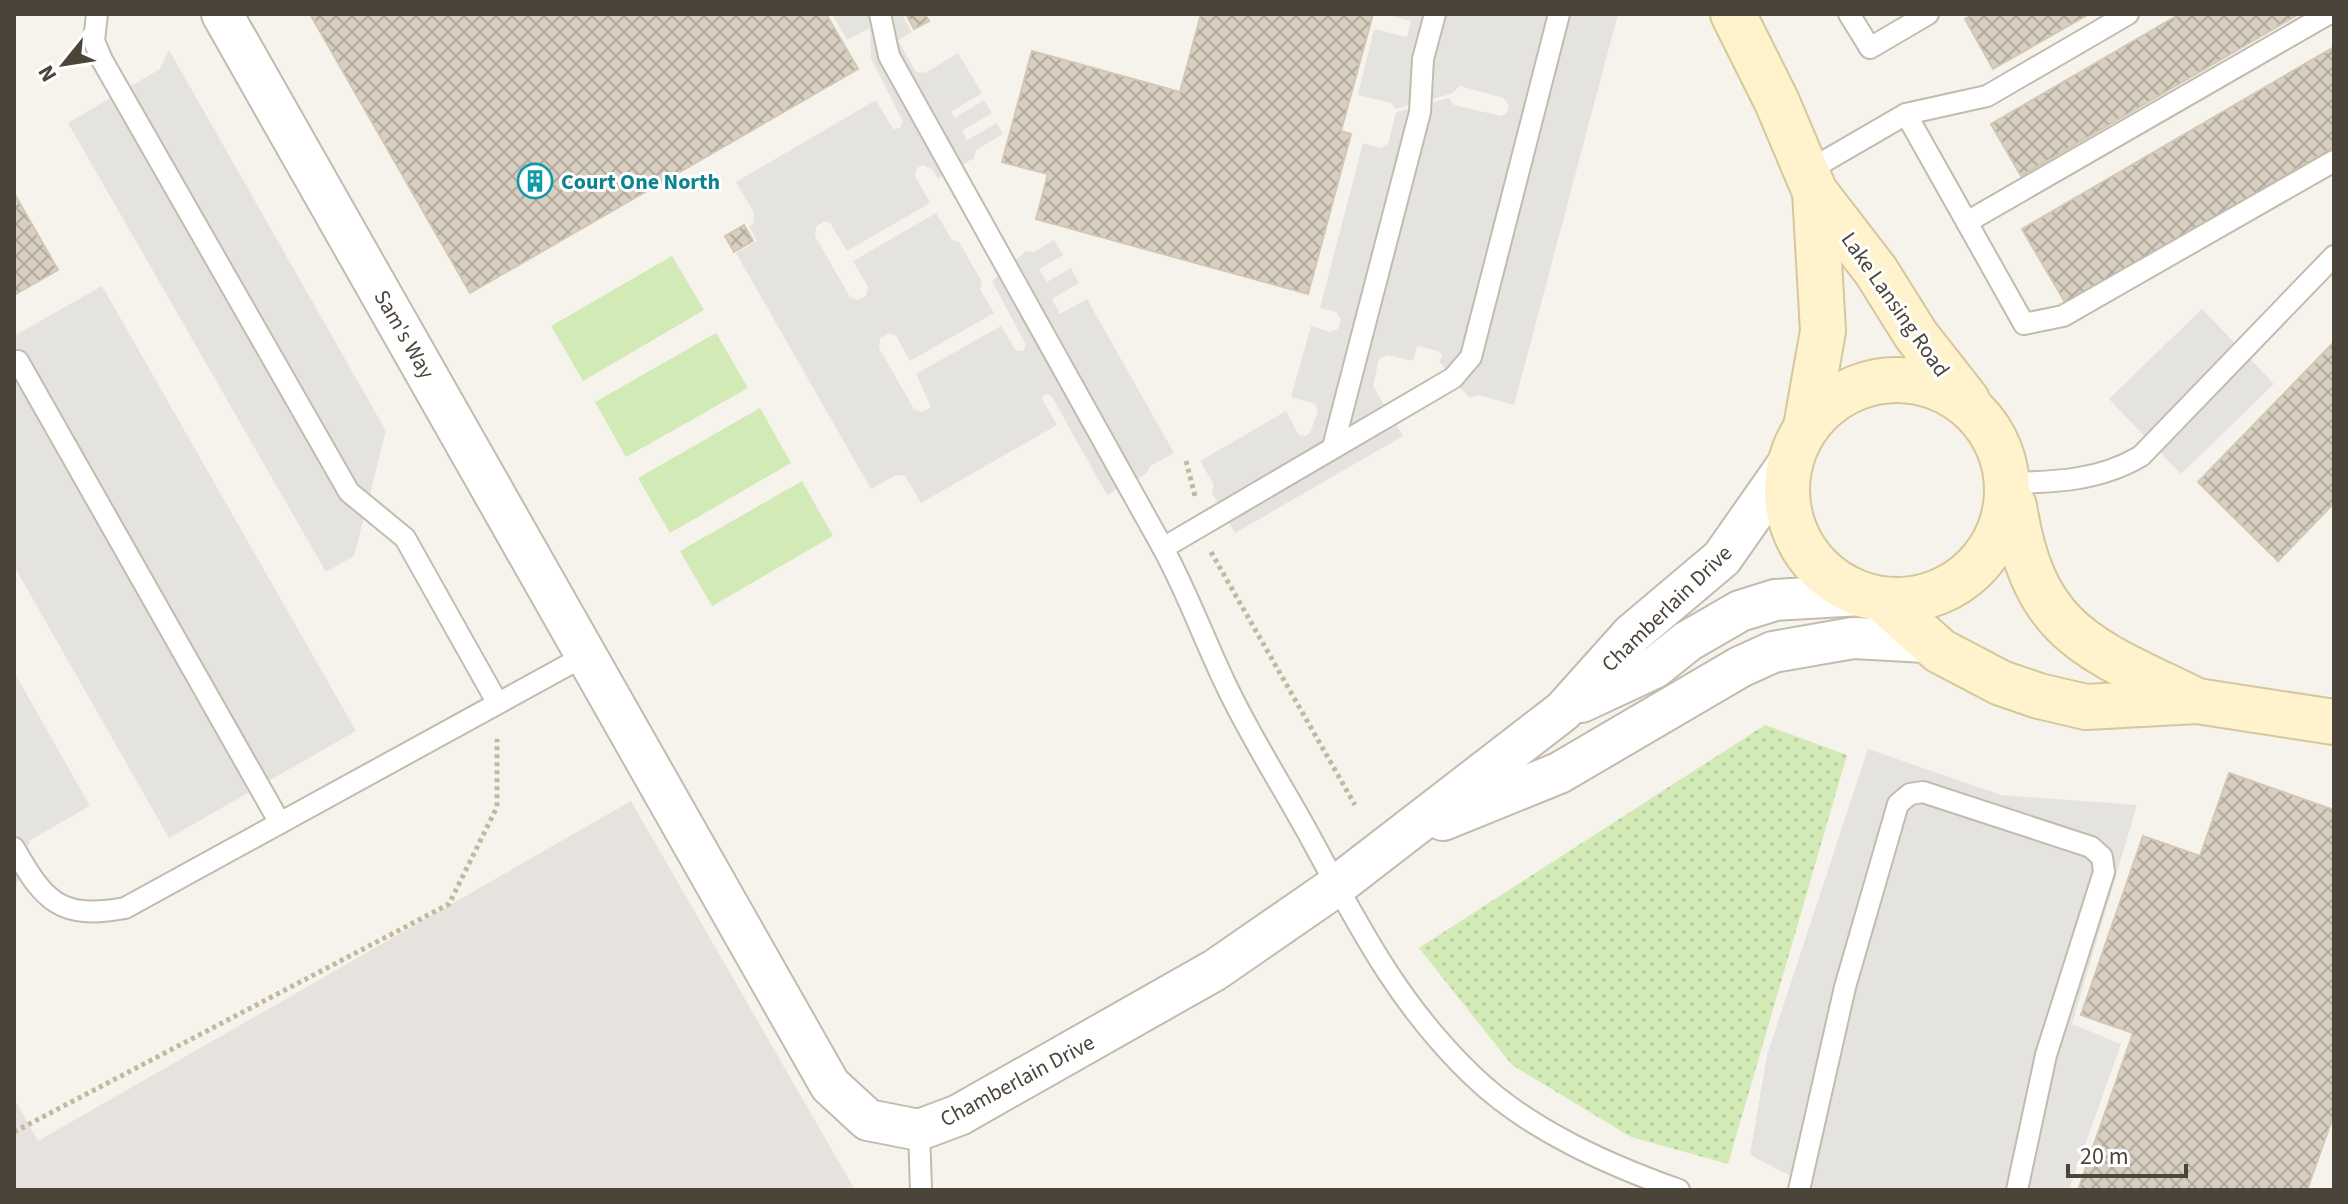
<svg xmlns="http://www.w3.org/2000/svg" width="2348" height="1204" viewBox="0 0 2348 1204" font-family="'Source Sans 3',sans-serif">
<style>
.industrial{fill:#e6e2dd}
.grass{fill:url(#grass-dots)}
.pitch{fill:#d2eab5}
.parking{fill:#e5e3e0}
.building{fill:url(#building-cross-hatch);stroke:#d3c7b4;stroke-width:2}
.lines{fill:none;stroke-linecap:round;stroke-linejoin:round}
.lane-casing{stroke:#c2bbae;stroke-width:24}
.street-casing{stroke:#c2bbae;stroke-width:44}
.secondary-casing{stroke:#d6c79b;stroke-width:48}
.path{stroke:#c4b79f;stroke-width:5;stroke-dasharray:4 4;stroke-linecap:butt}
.lane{stroke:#fff;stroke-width:20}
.street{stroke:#fff;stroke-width:40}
.secondary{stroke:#fff3cd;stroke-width:44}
.labels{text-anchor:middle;stroke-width:6;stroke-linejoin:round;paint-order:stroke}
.culture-label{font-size:22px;font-weight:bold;fill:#0d838f;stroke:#fff;text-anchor:start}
.street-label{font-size:22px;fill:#4b4439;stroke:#fff}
</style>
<defs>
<pattern id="grass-dots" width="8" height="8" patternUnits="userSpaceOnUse" patternTransform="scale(2)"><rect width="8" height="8" fill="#d2eab5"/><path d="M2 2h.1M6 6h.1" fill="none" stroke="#b6ca9c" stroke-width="1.8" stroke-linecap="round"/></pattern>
<pattern id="building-cross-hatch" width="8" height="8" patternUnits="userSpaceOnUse" patternTransform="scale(2)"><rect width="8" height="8" fill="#d8cfc1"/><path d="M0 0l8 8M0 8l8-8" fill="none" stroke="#b1aa9e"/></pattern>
</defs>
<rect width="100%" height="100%" fill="#f6f3ec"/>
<path class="industrial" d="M631 801 855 1190H14V1098L38 1141Z"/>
<path class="grass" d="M1765 725 1847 755 1728 1164 1631 1137 1512 1065 1419 948Z"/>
<g class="pitch">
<path d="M672 256 704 310 583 381 551 326Z"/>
<path d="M716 333 748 388 626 457 595 402Z"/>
<path d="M760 408 791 463 670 533 638 478Z"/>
<path d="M802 481 833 536 712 606 680 551Z"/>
</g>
<g class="parking">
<path d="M832 14H902L912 32 898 40 916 72 925 73 958 53 982 93 951 112 955 118 984 100 992 113 962 131 967 140 997 123 1003 134 976 150 974 158 938 179 932 169 923 165 917 168 915 176 930 203 847 251 830 223 824 221 816 227 815 236 850 297 858 300 866 296 868 287 853 261 936 213 952 240 959 242 982 282 980 289 994 313 910 361 896 336 889 333 880 338 879 348 914 409 922 412 931 407 916 374 1001 326 1016 351H1023L1026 345 992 281 1026 251 1034 252 1054 240 1063 255 1039 269 1047 282 1071 268 1079 283 1052 299 1060 314 1087 299 1174 453 1150 466 1147 473 1107 495 1051 395 1045 394 1042 399 1057 425 921 503 905 476 896 475 871 489 736 253 757 241 749 226 753 224 754 213 736 182 876 100 893 129 900 128 903 122 871 58 870 28 847 40Z"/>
<path d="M1384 14H1618L1514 405 1479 395 1469 398 1439 361 1443 355 1438 351 1417 346 1413 361 1388 355 1379 359 1373 386 1403 436 1235 533 1212 493 1214 485 1200 461 1286 411 1298 434 1305 436 1310 433 1318 411 1315 404 1291 397 1311 326 1330 332 1338 329 1341 320 1336 312 1320 308 1363 143 1380 148 1388 144 1396 112 1449 98 1454 105 1501 116 1507 113 1509 106 1504 98 1460 86 1451 94 1395 109 1392 103 1358 95 1374 29 1407 37 1411 21Z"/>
<path d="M169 50 386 431 354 556 326 572 68 123 160 69Z"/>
<path d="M102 286 356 731 169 838 14 566V336Z"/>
<path d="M2202 309 2274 384 2181 474 2109 399Z"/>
<path d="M14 672 90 806 30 840 14 894Z"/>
<path d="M1868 749 2001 795 2137 805 2072 1024 2121 1044 2069 1190H1818L1750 1155 1767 1055Z"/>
</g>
<g class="building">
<path d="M310 14H826L858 69 470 293Z"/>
<path d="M906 14H925L929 21 914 29Z"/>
<path d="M1201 14H1373L1341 131 1351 134 1308 294 1036 219 1048 174 1002 162 1032 51 1180 92Z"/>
<path d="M1974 14H2089L1993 69 1965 19Z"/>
<path d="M2180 14H2299L2021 176 1991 124Z"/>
<path d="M2334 47V147L2066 304 2022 229Z"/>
<path d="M14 193 58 270 14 295Z"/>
<path d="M744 225 753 241 734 252 725 236Z"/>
<path d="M2334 342V503L2278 561 2198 482Z"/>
<path d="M2229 773 2334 810V1114L2307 1190H2078L2133 1033 2081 1015 2143 836 2200 856Z"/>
</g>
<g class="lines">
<g class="lane-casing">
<g id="lane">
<path d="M97 14 94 41 102 60 349 492 405 538 497 702"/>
<path d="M880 14 889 56 1163 548C1187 592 1204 639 1226 685 1250 736 1281 784 1308 833 1357 923 1398 1005 1474 1077 1529 1130 1609 1165 1679 1190"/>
<path d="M1849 14 1870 48 1928 14"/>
<path d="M1906 114 2024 324 2063 316 2334 161"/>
<path d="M1806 172 1906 114 1987 96 2128 14"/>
<path d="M1967 222 2328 14"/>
<path d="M18 361 280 823"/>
<path d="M1333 447 1420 112 1423 59 1435 14"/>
<path d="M2008 483C2055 482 2099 481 2141 456L2334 256"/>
<path d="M1163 548 1453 378 1471 357 1559 14"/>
<path d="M14 848C44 901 60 920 125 908L588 654"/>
<path d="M919 1130 921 1190"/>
<path d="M1799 1190 1845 987 1898 804 1910 794 1923 792 2091 847 2102 857 2104 872 2046 1055 2017 1190"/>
</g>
</g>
<g class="street-casing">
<g id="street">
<path d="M222 14 830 1085 868 1120 919 1130 959 1115 1215 970 1335 887 1563 711 1632 634 1722 558 1790 461"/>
<path d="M1581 702 1654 668 1688 641 1740 611 1775 600 1861 595"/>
<path d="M1443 820 1559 773 1740 667 1773 652 1853 638 1926 642"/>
</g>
</g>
<g class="secondary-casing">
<g id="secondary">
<path d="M1733 14 1777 102 1815 192 1876 271 1916 335 1967 400"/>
<circle cx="1897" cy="490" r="110"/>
<path d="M1806 427 1823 331 1815 192"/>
<path d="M2008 498 2014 506C2034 634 2089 648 2195 700"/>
<path d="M1883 600 1940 651 2001 683 2039 696 2086 707 2197 701 2334 722"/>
</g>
</g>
<g class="path">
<path d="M1186 461 1195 496"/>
<path d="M1211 552 1355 805"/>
<path d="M14 1132 449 904 497 807V739"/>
</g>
<use href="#lane" class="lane"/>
<use href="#street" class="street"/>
<use href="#secondary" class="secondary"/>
</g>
<defs>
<g id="building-ring" transform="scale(1.8)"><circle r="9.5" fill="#fff" stroke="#0f9aa8" stroke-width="1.5"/><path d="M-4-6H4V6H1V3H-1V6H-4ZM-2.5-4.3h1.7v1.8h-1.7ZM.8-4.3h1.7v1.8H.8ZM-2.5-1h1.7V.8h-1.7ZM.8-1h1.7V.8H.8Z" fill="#0f9aa8"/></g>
</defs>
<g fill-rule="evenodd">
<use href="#building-ring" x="535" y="181"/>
</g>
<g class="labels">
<g class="culture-label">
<text x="561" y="189">Court One North</text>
</g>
<g class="street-label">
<text transform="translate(1896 304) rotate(55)" y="8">Lake Lansing Road</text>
<text transform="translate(405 334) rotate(60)" y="8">Sam's Way</text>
<text transform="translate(1666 608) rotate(-44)" y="8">Chamberlain Drive</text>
<text transform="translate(1017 1080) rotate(-28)" y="8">Chamberlain Drive</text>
</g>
</g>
<rect width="2348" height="1204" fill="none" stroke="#4b4439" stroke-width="32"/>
<g transform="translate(64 64) rotate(240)" stroke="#ffffff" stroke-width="6" paint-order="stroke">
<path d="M0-6L14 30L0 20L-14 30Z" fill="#4b4439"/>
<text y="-12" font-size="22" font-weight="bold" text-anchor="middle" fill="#4b4439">N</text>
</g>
<path d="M2068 1164v12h118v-12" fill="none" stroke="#4b4439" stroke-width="4"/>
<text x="2080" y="1164" font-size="24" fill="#4b4439" stroke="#ffffff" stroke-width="6" paint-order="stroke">20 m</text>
</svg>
